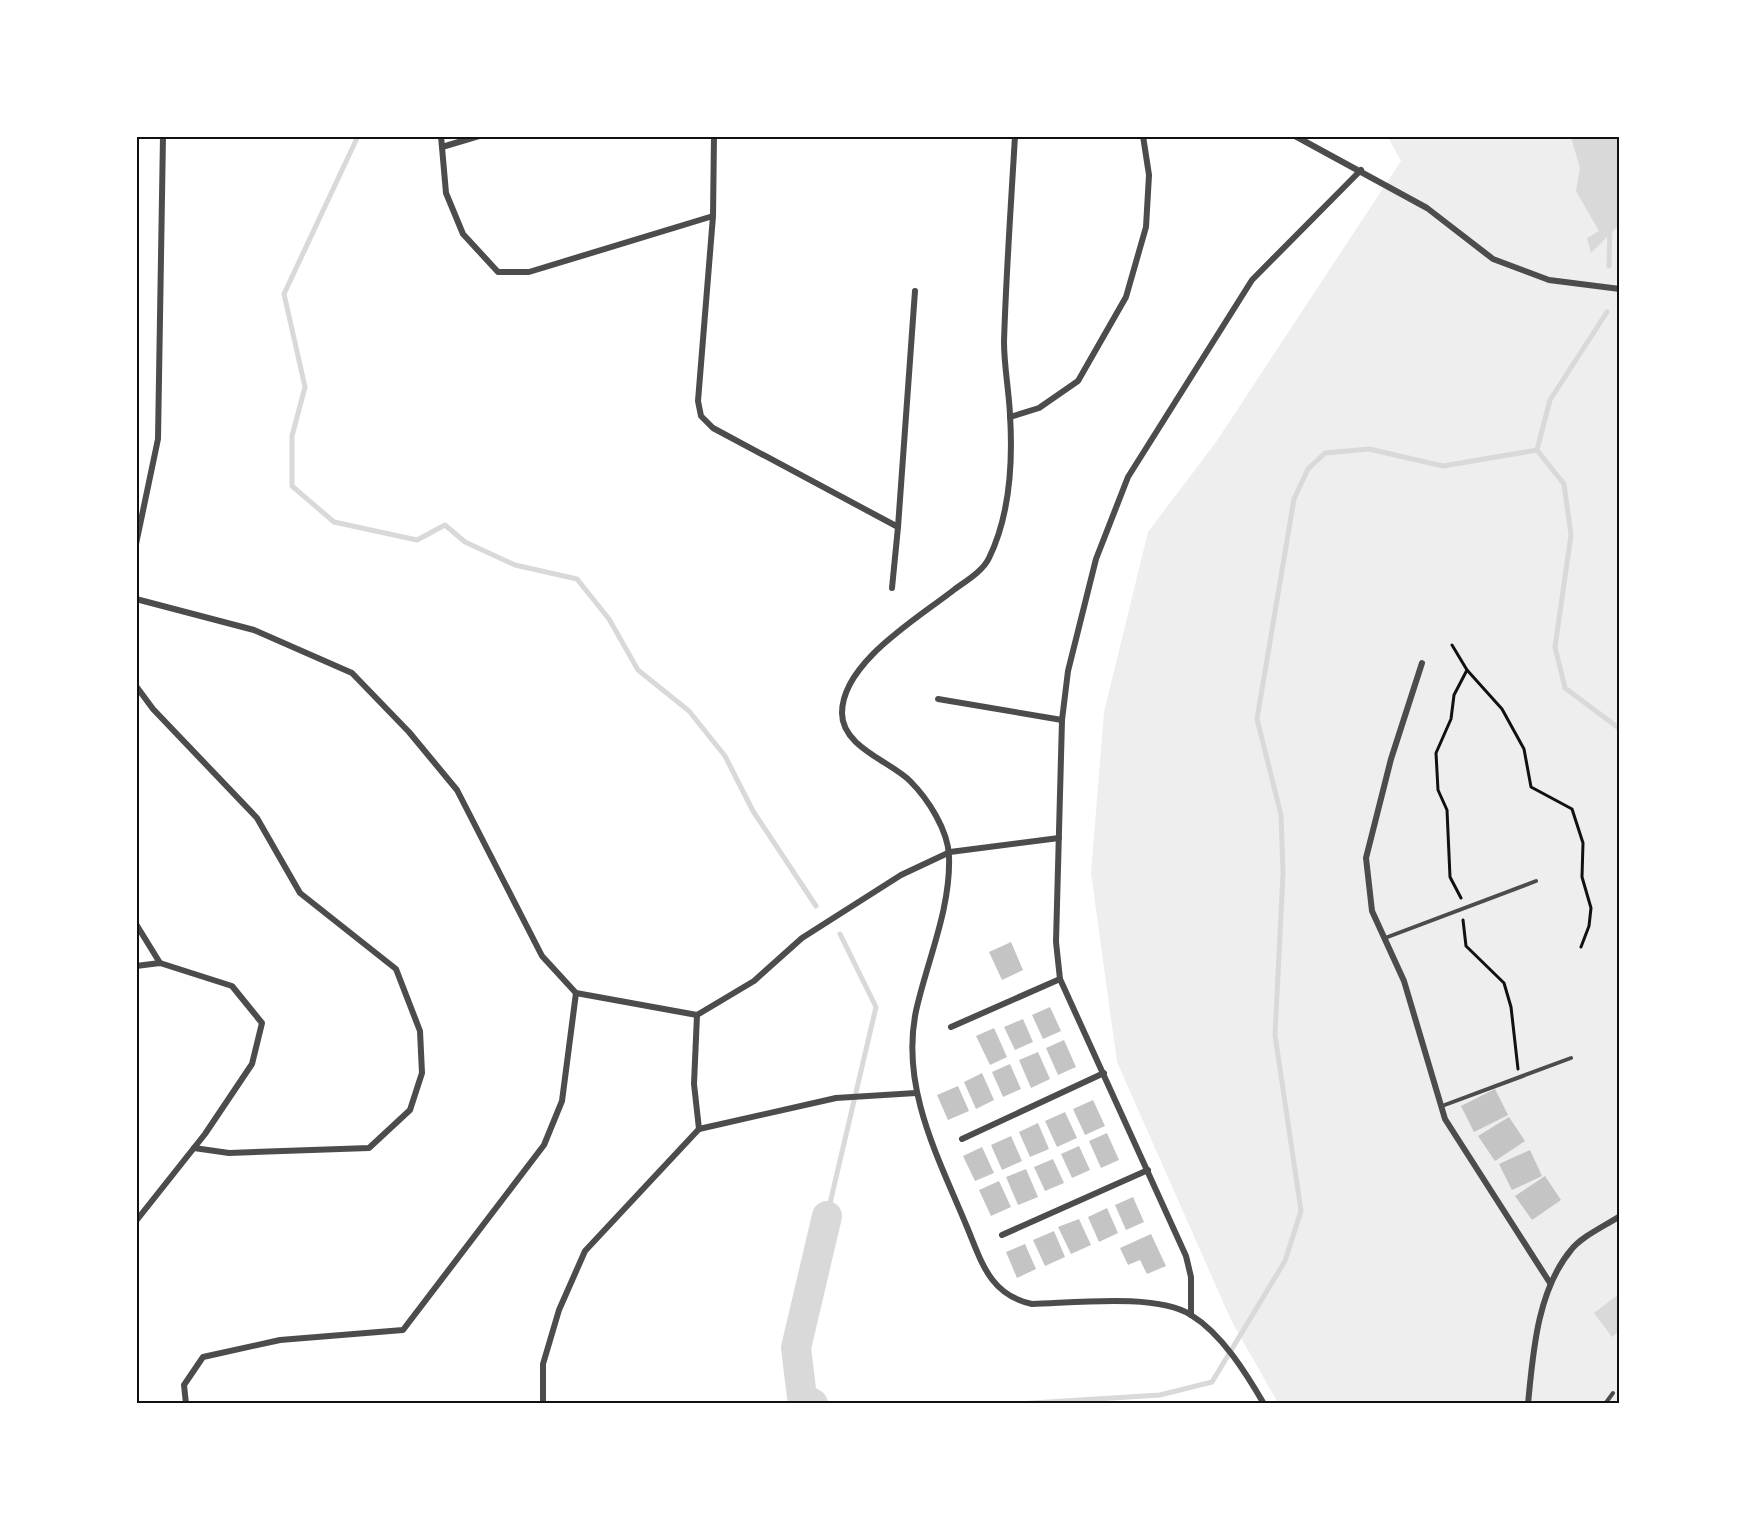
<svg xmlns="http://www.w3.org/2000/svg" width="1756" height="1540" viewBox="0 0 1756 1540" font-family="'Golos Text',sans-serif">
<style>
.green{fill:#eee}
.water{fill:#d9d9d9}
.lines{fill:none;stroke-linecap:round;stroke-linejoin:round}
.stream{stroke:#d9d9d9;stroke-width:5}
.river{stroke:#d9d9d9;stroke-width:30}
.building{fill:#c4c4c4}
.path{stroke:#111;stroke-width:3}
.service{stroke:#4c4c4c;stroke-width:4}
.minor{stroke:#4c4c4c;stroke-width:6}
.neatline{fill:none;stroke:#111;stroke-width:2}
</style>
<rect width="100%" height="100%" fill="#fff"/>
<path class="green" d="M1388 137H1619V1403H1278L1231 1320 1117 1062 1091 873 1104 712 1148 532 1216 442 1401 161Z"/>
<g class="water">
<path d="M1571 137H1619V225L1591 253 1587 238 1599 231 1576 191 1580 168Z"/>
<path d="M1619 1294V1331L1612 1337 1594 1313Z"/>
</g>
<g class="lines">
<g class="stream">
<path d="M358 136 284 294 305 387 292 436V486L334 522 417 540 445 525 465 542 515 565 577 579 609 619 638 670 689 711 725 756 753 811 816 906"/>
<path d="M1609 266 1610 228"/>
<path d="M1537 450 1564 484 1571 535 1555 647 1565 688 1620 729"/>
<path d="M1537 450 1550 400 1607 312"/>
<path d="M827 1216 876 1007 840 934"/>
<path d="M1017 1404 1160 1395 1212 1382 1285 1261 1301 1211 1275 1035 1283 873 1281 815 1257 719 1294 499 1308 469 1325 453 1369 449 1443 466 1537 450"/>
</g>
<path class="river" d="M813 1404 802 1397 796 1348 827 1216"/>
</g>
<g class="building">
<path d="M1011 942 1023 970 1002 980 989 952Z"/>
<path d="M1050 1007 1061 1031 1043 1039 1032 1015Z"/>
<path d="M1023 1019 1033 1042 1015 1050 1004 1027Z"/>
<path d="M994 1028 1007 1057 990 1065 976 1036Z"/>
<path d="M1064 1040 1076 1067 1058 1075 1046 1048Z"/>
<path d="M1038 1052 1050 1079 1031 1088 1019 1060Z"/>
<path d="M1010 1064 1021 1089 1003 1097 992 1072Z"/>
<path d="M982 1073 994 1100 976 1109 964 1082Z"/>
<path d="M958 1086 969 1111 948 1120 937 1095Z"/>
<path d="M1495 1089 1508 1115 1474 1132 1461 1106Z"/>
<path d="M1093 1100 1105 1126 1085 1135 1073 1109Z"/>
<path d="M1065 1112 1077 1138 1057 1147 1045 1121Z"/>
<path d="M1509 1117 1525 1141 1495 1161 1478 1136Z"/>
<path d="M1038 1123 1049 1149 1030 1157 1019 1132Z"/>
<path d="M1107 1133 1119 1160 1101 1168 1089 1141Z"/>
<path d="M1011 1136 1022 1161 1002 1170 991 1145Z"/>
<path d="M1079 1146 1090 1170 1072 1178 1061 1154Z"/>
<path d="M982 1147 994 1173 975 1181 963 1156Z"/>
<path d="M1530 1150 1542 1176 1512 1190 1499 1164Z"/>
<path d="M1053 1159 1064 1183 1045 1191 1034 1167Z"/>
<path d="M1026 1169 1038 1197 1018 1205 1006 1177Z"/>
<path d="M1545 1176 1561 1200 1532 1220 1515 1196Z"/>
<path d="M999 1181 1011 1207 991 1216 979 1190Z"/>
<path d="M1133 1197 1144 1222 1126 1230 1115 1205Z"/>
<path d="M1107 1208 1118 1233 1099 1242 1088 1217Z"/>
<path d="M1079 1219 1091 1245 1071 1254 1058 1227Z"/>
<path d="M1054 1231 1065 1257 1045 1266 1033 1240Z"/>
<path d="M1151 1234 1166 1266 1147 1274 1140 1260 1128 1265 1120 1248Z"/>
<path d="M1025 1244 1036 1269 1017 1278 1006 1252Z"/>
</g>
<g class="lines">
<g class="path">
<path d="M1452 645 1467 670 1454 695 1451 719 1436 753 1438 790 1447 810 1450 877 1461 898"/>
<path d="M1467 670 1502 709 1524 749 1531 787 1572 809 1583 843 1582 877 1591 908 1589 926 1581 947"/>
<path d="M1463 920 1466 946 1504 983 1511 1007 1518 1069"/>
</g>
<g class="service">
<path d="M1385 938 1536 881"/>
<path d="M1442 1106 1571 1058"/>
<path d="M1605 1404 1613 1393"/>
</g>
<g class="minor">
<path d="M441 136 446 193 463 234 498 272H529L713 216"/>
<path d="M714 136 713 216 698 401 701 416 713 428 898 527 915 291"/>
<path d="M1015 136C1011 205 1006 274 1004 342 1004 366 1009 391 1010 415 1013 463 1010 515 989 558 983 571 966 581 955 589 920 617 842 662 842 713 842 747 890 761 910 781 928 799 948 830 949 856 951 909 927 961 916 1011 900 1088 939 1159 967 1227 982 1263 990 1295 1032 1304 1073 1303 1157 1293 1191 1315 1222 1334 1246 1373 1264 1404"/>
<path d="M1295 136 1427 208 1493 259 1549 280 1620 289"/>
<path d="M442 147 479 136"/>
<path d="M1010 417 1039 408 1078 381 1126 297 1146 227 1149 175 1143 136"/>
<path d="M136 544 158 439 163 136"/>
<path d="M892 588 898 527"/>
<path d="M136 599 254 630 352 673 409 732 457 790 542 956 576 993 697 1015 754 981 802 938 901 875 950 852 1059 838"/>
<path d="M1422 663 1391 759 1366 858 1372 911 1404 981 1445 1119 1550 1283"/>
<path d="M136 686 153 709 257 818 300 893 396 969 420 1031 422 1073 410 1110 369 1148 229 1153 194 1148"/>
<path d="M938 699 1062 720"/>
<path d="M136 924 160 963"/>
<path d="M136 966 160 963 232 986 262 1023 252 1064 205 1134 136 1221"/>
<path d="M697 1015 694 1084 699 1129"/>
<path d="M951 1027 1060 979"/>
<path d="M962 1139 1104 1073"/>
<path d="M1002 1235 1148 1170"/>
<path d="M1191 1315V1277L1186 1256 1060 979 1056 942 1062 720 1068 671 1096 559 1128 477 1252 280 1361 170"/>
<path d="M186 1404 184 1385 203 1357 280 1340 403 1330 544 1145 562 1101 576 993"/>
<path d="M543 1404V1364L559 1310 585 1251 699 1129 836 1098 916 1093"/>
<path d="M1528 1404C1533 1353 1537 1291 1571 1250 1582 1236 1605 1226 1620 1216"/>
</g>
</g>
<rect width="1756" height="1540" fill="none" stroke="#ffffff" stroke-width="276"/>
<rect x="138" y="138" width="1480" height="1264" class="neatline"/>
</svg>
